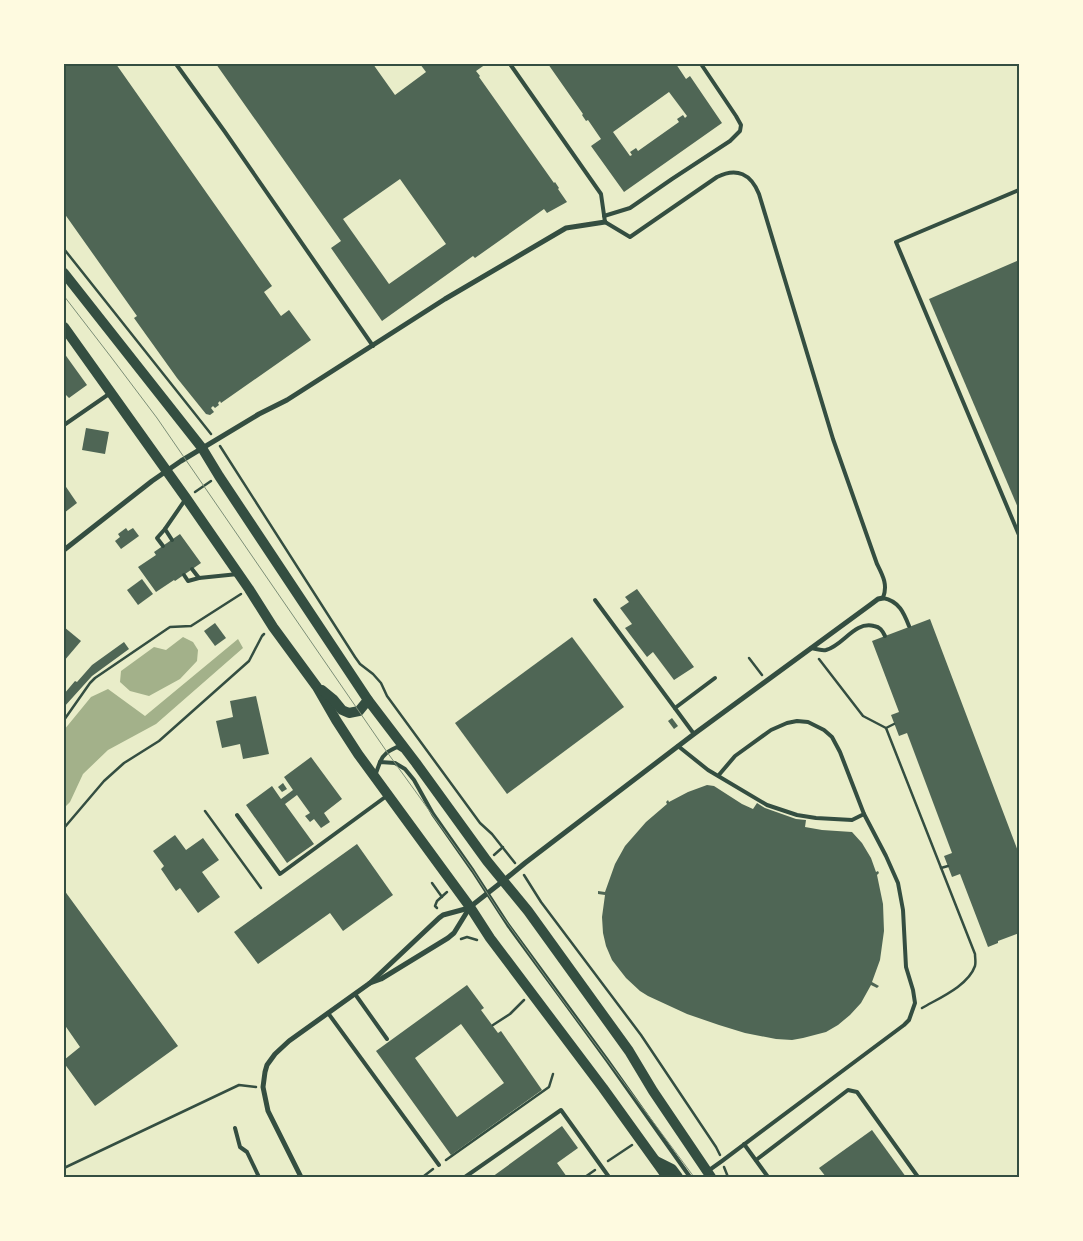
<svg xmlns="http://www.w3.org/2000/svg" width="1083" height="1241" viewBox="0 0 1083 1241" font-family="Manrope,sans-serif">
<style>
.water{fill:#a3b18a}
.building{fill:#4f6655;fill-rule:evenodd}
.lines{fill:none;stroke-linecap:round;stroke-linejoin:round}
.path{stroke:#344e41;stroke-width:2.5}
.service{stroke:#344e41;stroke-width:4}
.minor{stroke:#344e41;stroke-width:5}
.secondary{stroke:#344e41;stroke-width:10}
.tram{stroke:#7c8e77;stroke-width:1}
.neatline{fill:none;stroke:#344e41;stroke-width:2}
</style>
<rect width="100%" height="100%" fill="#e9edc9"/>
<g class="water">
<path d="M183 637 193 642 198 650 197 661 180 679 149 696 130 691 120 682 121 671 154 647 166 650Z"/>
<path d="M238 639 243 648 156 724 108 750 83 774 70 802 64 808V730L91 697 108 689 145 716Z"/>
</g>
<g class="building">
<path d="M64 64H116L272 286 264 292 281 316 289 310 311 340 221 403 220 401 218 403 219 405 215 408 213 406 211 408 214 412 210 415 206 414 177 378 134 318 137 316 64 213Z"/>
<path d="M216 64H373L395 95 426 72 420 64H486L476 71 480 76 479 77 554 183 555 182 559 188 558 189 567 202 547 213 544 209 475 258 473 256 382 321 331 248 341 241ZM400 179 446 244 389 284 343 219Z"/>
<path d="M548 64H676L686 79 690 76 722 123 624 192 591 146 601 139 588 120 586 121 582 115 583 114ZM669 92 687 116 685 118 683 115 677 119 679 122 638 151 636 148 630 152 632 155 630 156 613 132Z"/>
<path d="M1019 260V510L929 299Z"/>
<path d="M64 353 87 385 69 398 65 394 64 395Z"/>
<path d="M86 428 109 432 105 454 82 450Z"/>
<path d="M64 484 77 503 64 513Z"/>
<path d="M126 528 128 531 133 528 139 536 121 549 115 541 120 537 118 534Z"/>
<path d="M180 534 201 563 175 581 174 580 156 592 138 567 156 555 154 552Z"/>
<path d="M142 579 153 594 138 605 127 590Z"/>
<path d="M637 589 694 667 674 680 653 652 647 657 625 628 632 624 620 608 629 602 625 597Z"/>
<path d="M930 619 1019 854V933L998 941V943L988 947 960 874 952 877 944 856 952 853 907 733 899 736 891 715 899 712 872 641Z"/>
<path d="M215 623 226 638 215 646 204 631Z"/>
<path d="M64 627 81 641 64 661Z"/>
<path d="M572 637 624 707 507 794 455 723Z"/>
<path d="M124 642 129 649 92 676 64 707V694L75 681 77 682 92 665Z"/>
<path d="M256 696 269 754 243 759 240 744 222 748 216 721 233 717 230 701Z"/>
<path d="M672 718 678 726 674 729 668 721Z"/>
<path d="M311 757 342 799 324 813 330 822 321 828 314 819 310 822 305 816 310 813 297 795 285 804 314 844 287 863 246 805 272 786 281 799 293 790 284 777Z"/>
<path d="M283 783 287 789 282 792 278 787Z"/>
<path d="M707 785 714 786 742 804 753 809 757 803 765 808 796 819 806 820 805 827 822 830 852 832 862 843 871 858 876 872 878 871 879 873 877 875 883 904 884 931 880 960 872 982 879 986 877 988 871 985 861 1003 850 1015 838 1025 826 1032 803 1038 792 1040 776 1039 745 1033 719 1025 687 1014 648 996 640 991 626 978 612 960 606 946 603 933 602 917 605 895 598 894V891L605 892 615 864 625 846 646 822 667 804 666 802 668 800 669 802 688 792Z"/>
<path d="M175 835 186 850 203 838 219 860 202 872 220 897 198 913 180 888 176 891 161 869 164 866 153 851Z"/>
<path d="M357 844 393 895 343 931 330 913 258 964 234 932Z"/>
<path d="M64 890 178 1046 95 1106 64 1063V1060L80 1047 64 1024Z"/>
<path d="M467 985 484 1008 481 1010 498 1033 501 1031 542 1090 451 1155 376 1051ZM461 1024 504 1083 457 1117 415 1058Z"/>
<path d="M562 1126 578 1148 557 1163 567 1177H492Z"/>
<path d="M872 1130 906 1177H826L819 1168Z"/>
</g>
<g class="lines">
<g class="path">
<path d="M64 249 211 434"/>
<path d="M220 446 355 657 360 664 373 674 381 683 387 696 480 823 492 834 515 863"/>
<path d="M195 492 211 481"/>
<path d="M749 658 762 675"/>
<path d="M819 659 863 716 886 728 975 954C975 958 976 962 975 966 968 986 939 998 922 1008"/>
<path d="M64 720 90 683 95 678 167 629 170 627 191 626 241 594"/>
<path d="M886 728 894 724"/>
<path d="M205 811 261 888"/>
<path d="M64 828 104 781 124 763 159 741 249 661 262 636 264 634"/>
<path d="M494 855 503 847"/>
<path d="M941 868 948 866"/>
<path d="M524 875 541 902 641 1035 716 1147 720 1155"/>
<path d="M432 883 442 897"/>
<path d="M437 908 435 906 437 901 447 892"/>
<path d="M461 939 467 937 477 940"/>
<path d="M493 1025 510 1014 524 1000"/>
<path d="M446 1160 549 1087 553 1074"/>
<path d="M608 1161 632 1145"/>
<path d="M724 1167 728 1177"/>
<path d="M64 1168 239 1085 256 1087"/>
<path d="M425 1177 424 1176 433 1169"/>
<path d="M585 1177 595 1170"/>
</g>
<g class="service">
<path d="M176 64 225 132 373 346"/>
<path d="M510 64 601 194 605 222 630 237 717 177C737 167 751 174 759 194L833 439 877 564C883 576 888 585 883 598 899 601 904 613 909 626"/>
<path d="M1019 190 896 242 1019 535"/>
<path d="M604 216 630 208 672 179 730 141 740 131 741 125 736 116 701 64"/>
<path d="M64 425 109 394"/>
<path d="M172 540 165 529 185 500"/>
<path d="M163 546 157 538 165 529"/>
<path d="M192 569 199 578 238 574"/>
<path d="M184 575 188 581 199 578"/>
<path d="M595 600 694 734"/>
<path d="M811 648C816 649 822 651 826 650 844 645 854 621 874 626 880 627 882 630 885 636"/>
<path d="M675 708 715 678"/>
<path d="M678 746 708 770 767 805 797 815 816 818 852 820 864 814 840 752 832 737 824 730 808 722 797 721 787 723 771 730 735 756 718 776"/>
<path d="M380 762C384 753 389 751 397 747L402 750"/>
<path d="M376 773 380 762 395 763 405 769 414 780 433 814 473 871 508 925 607 1060 690 1177"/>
<path d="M237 815 280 874 388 795"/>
<path d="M355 994 387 1039"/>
<path d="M328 1013 439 1165"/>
<path d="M235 1128 240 1147 247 1152 259 1177"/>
<path d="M744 1144 768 1177"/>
<path d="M756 1160 848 1090 857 1092 918 1177"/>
<path d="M708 1171 722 1161 904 1025 909 1020 915 1003 913 990 906 967 903 910 898 883 886 856 864 814"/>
<path d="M465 1177 561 1110 609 1177"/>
</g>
<g class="minor">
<path d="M64 550 152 481 181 461 259 414 287 400 445 299 566 228 605 222"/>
<path d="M370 983 381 979 448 938 454 933 470 907 503 881 525 863 694 734 870 605 878 599 883 598"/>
<path d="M301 1177 268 1111 263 1087 265 1072 267 1065 275 1054 289 1041 370 983 439 918 443 915 469 908"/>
</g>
<g class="secondary">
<path d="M64 273 202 448 219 476 368 700 416 763 487 861 528 911 629 1051 653 1091 711 1177"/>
<path d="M64 327 186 498 249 589 273 627 317 687 336 720 358 754 470 907 490 938 603 1088 667 1177"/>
<path d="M322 690 333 699 342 710 349 713 359 711 368 700"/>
<path d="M656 1161 672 1169 678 1177"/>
</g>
<path class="tram" d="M64 296 111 357 157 418 387 752 473 871 500 913 558 994 694 1177"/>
</g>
<rect width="1083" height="1241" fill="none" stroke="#fefae0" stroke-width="130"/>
<rect x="65" y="65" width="953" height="1111" class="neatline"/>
</svg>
